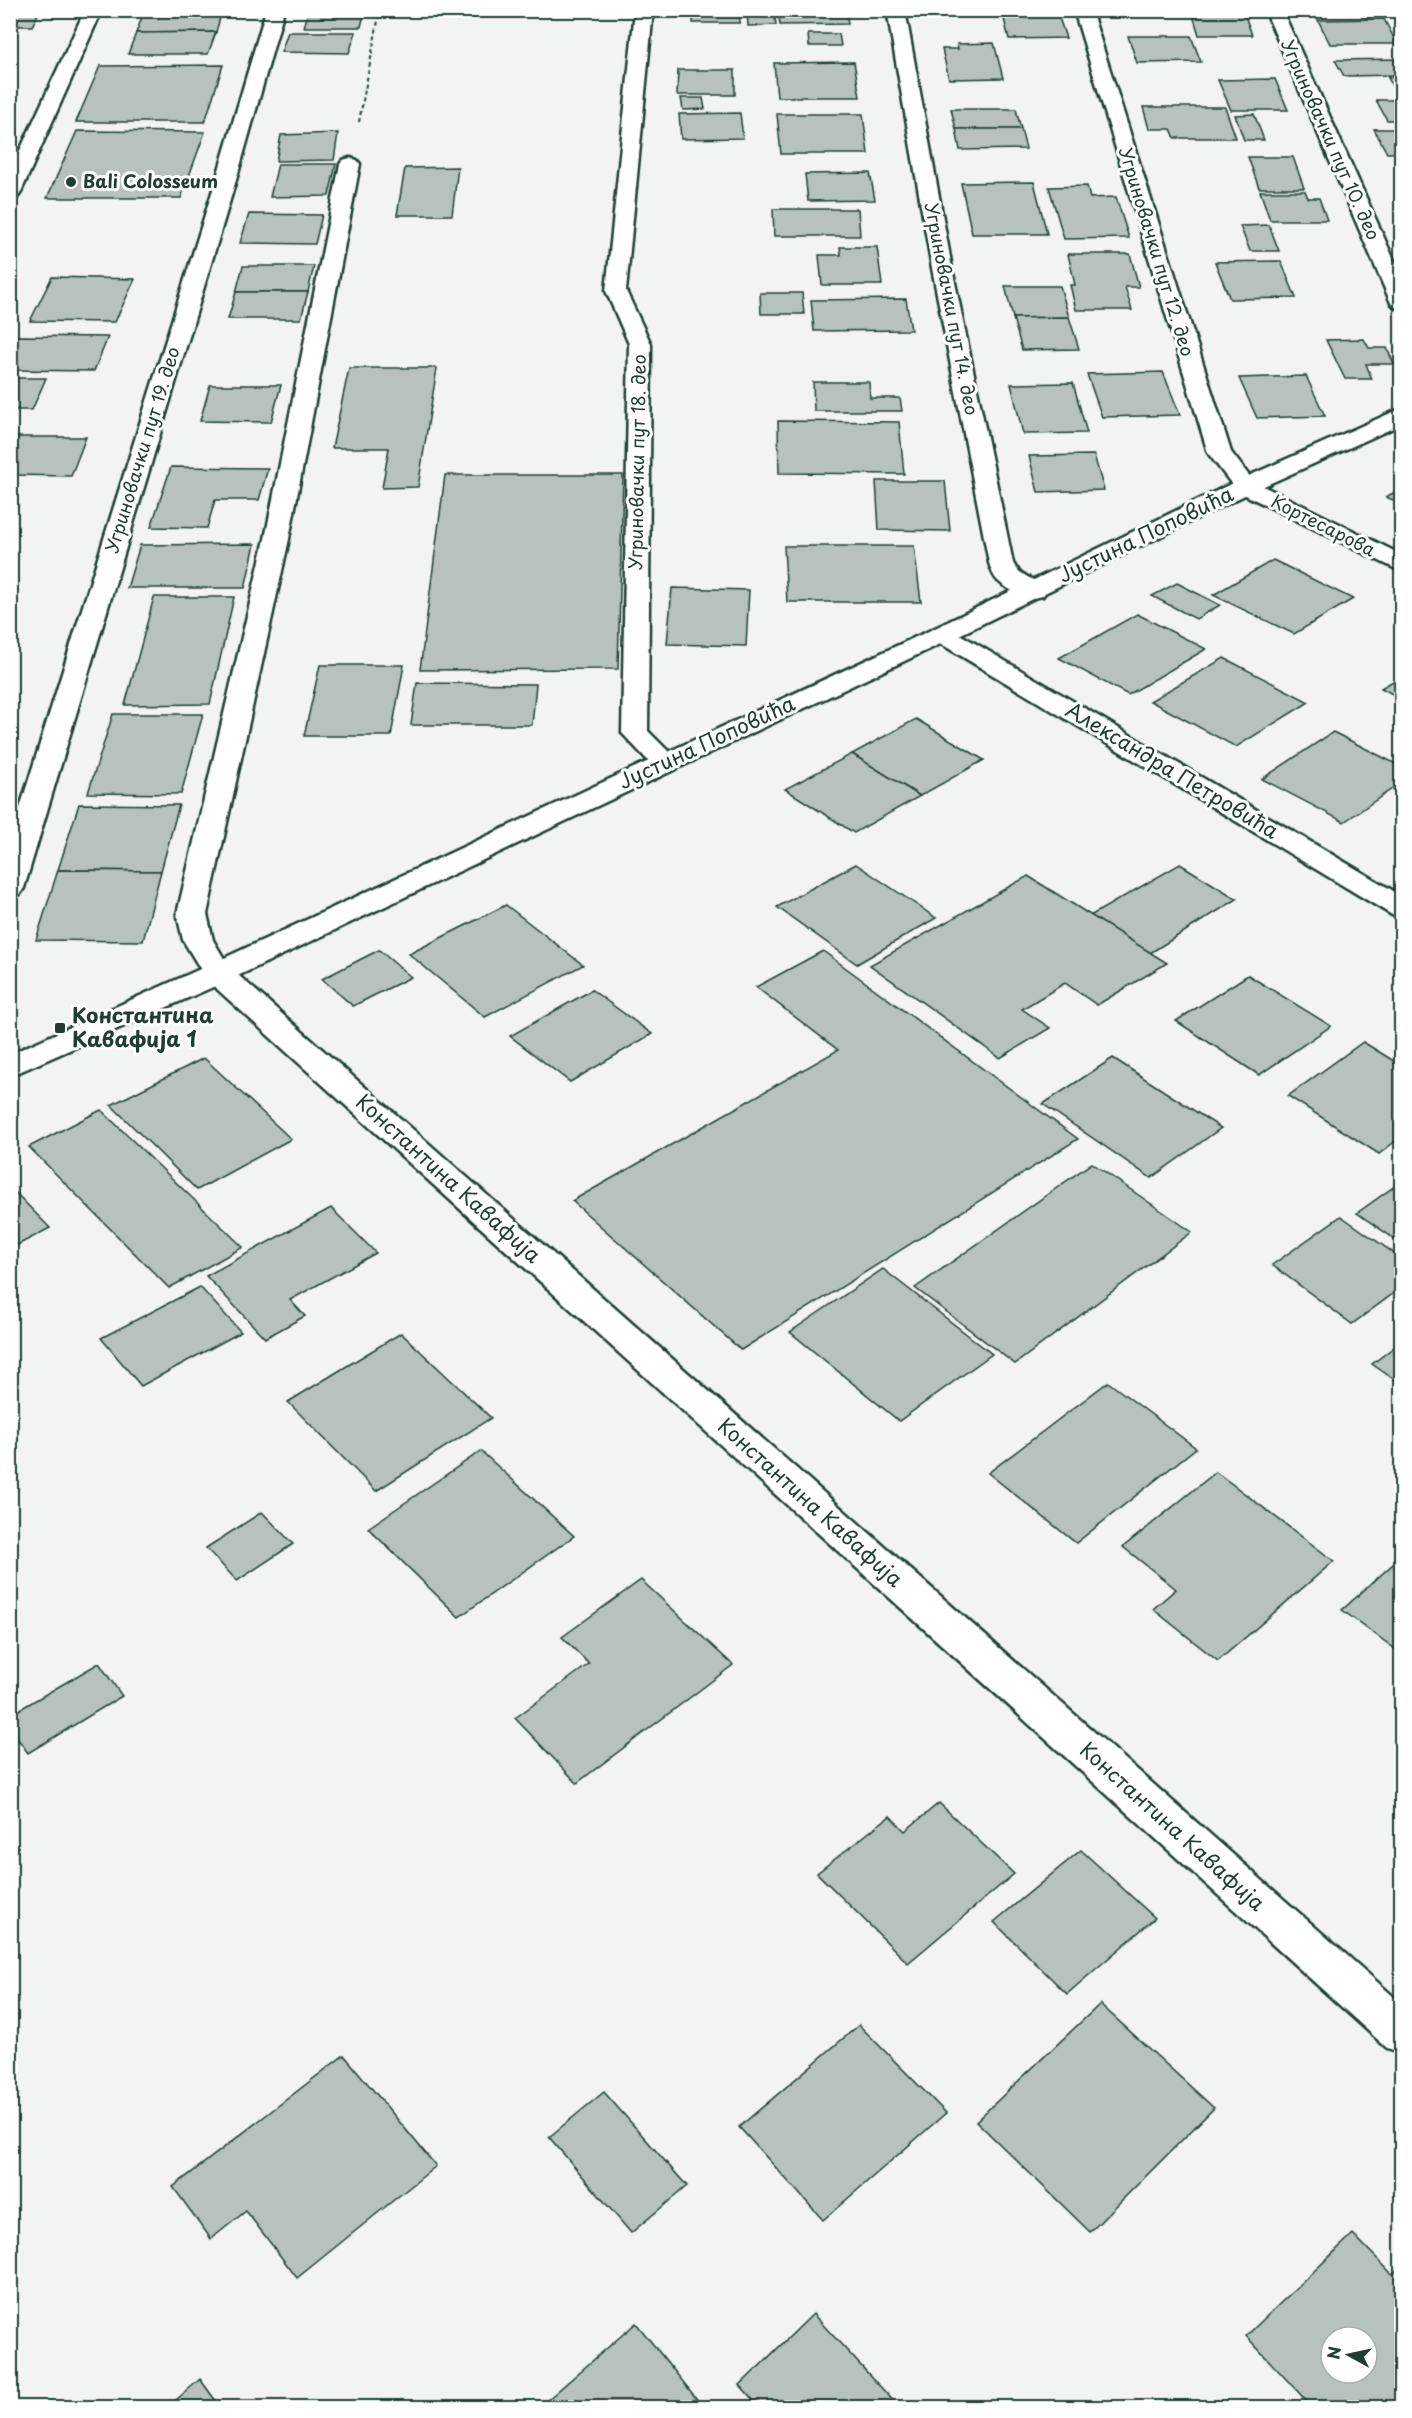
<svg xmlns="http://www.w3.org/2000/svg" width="1412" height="2418" viewBox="0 0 1412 2418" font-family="'Playpen Sans',sans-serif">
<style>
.building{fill:#b7c1bd;stroke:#1f3d34;stroke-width:1.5;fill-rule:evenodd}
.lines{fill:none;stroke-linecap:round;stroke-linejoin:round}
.minor-casing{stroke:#1f3d34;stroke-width:5}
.tertiary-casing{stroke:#1f3d34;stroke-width:5}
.path{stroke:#1f3d34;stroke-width:2;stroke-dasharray:4 3;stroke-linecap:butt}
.minor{fill:#fff;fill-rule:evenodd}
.tertiary{fill:#fff;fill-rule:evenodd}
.poi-dot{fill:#1f3d34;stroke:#fff;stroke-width:2}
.labels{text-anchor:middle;stroke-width:6;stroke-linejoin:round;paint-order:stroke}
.far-street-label{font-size:18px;fill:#1f3d34;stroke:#fff}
.far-poi-label{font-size:18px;font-weight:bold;fill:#1f3d34;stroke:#fff;text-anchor:start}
.street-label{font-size:21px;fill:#1f3d34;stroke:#fff}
.poi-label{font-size:21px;font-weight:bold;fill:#1f3d34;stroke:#fff;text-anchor:start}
</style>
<rect width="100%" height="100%" fill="#f2f3f3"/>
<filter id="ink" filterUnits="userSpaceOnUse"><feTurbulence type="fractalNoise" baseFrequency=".0167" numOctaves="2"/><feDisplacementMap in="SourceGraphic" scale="12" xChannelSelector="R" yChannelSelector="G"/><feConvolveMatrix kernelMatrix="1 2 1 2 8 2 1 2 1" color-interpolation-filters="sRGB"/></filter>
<g filter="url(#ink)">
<g class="building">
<path d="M10 10H40L32 26H10Z"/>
<path d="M309 10H365L361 27H304Z"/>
<path d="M693 10H739L740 23H693Z"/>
<path d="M747 10H774L776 25 748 26Z"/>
<path d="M778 10H846L848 24 780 25Z"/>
<path d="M222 11 216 32 136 33 144 12Z"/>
<path d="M1192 12 1244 13 1252 35H1199Z"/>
<path d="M1003 15H1058L1066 38 1009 39Z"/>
<path d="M1384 19 1397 44H1330L1318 20Z"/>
<path d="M216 32 208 54H128L136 33Z"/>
<path d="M288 32H356L349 53 281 52Z"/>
<path d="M808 34H839L841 46H809Z"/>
<path d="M1128 36H1191L1201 62 1137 63Z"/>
<path d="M994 43 1003 78 949 79 942 49H958L957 44Z"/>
<path d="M1402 59V75L1344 76 1335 60Z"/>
<path d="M854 62 860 97H777L774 63Z"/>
<path d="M223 65 205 122H76L100 66Z"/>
<path d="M678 70H735V95H677Z"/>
<path d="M1402 77V98H1399L1388 78Z"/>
<path d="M1275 79 1288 110H1231L1218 80Z"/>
<path d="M681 98H703L705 109 683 110Z"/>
<path d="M1376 100H1402V120H1387Z"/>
<path d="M1143 107H1225L1236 138H1175L1171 129H1149Z"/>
<path d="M951 109H1016L1021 129H956Z"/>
<path d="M740 113 743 138 681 139 679 114Z"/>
<path d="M777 114H863L868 154H781Z"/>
<path d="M1254 114 1264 140H1244L1235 115Z"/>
<path d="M956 129H1021L1026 149 960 150Z"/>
<path d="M1374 129H1402V153H1387Z"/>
<path d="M77 131 205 132 181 198H47Z"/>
<path d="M338 133 334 160 276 161 281 135Z"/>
<path d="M1248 157H1293L1304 188H1259Z"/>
<path d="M278 164H336L329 196 270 197Z"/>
<path d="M458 167 452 215H397L405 168Z"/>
<path d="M870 173 875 200 808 201 805 174Z"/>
<path d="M1034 182 1047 234H972L961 183Z"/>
<path d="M1087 186 1090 198 1116 197 1129 238 1064 239 1049 187Z"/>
<path d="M1260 191H1305L1308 198H1319L1327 220H1270Z"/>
<path d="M773 209H858L860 236H774Z"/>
<path d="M249 214 322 215 315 244 240 243Z"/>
<path d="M1269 225 1279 251H1250L1240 226Z"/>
<path d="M840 247H877L882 285H822L819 255H841Z"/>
<path d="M1068 254H1130L1139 287H1125L1132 310H1076L1070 285H1075Z"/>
<path d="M1281 261 1296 298 1230 299 1215 262Z"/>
<path d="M243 266H314L308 292H236Z"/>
<path d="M52 277 135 279 115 322 30 321Z"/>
<path d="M1005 286H1060L1069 317 1013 318Z"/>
<path d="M236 292H308L301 319H228Z"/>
<path d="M760 293H802L804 314H761Z"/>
<path d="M906 299 911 330 814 331 811 300Z"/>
<path d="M1069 317 1079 349 1022 350 1013 318Z"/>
<path d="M16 336 108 337 94 371 10 370V347Z"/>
<path d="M1364 339 1369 348H1387L1394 364H1366L1372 379H1345L1326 340Z"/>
<path d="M349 368H437L418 487 382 488 389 448H332Z"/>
<path d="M1163 372 1180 415 1102 417 1087 374Z"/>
<path d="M1306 376 1325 416 1257 418 1239 378Z"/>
<path d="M10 378H46L32 410H10Z"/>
<path d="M813 382H869L870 398H900L902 411H814Z"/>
<path d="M1073 383 1087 433 1023 434 1011 384Z"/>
<path d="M210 385H281L271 422 200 421Z"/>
<path d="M778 421 899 422 904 474 779 473Z"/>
<path d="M10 437H86L71 476 10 475Z"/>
<path d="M1094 455 1104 490 1038 492 1029 456Z"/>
<path d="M171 467 268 468 259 500H215L207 528 151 527Z"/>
<path d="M445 475H623L618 669 420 670Z"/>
<path d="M876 481H945L950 531 879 530Z"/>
<path d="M1402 488V504L1386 497Z"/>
<path d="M255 544 245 588H127L140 545Z"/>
<path d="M784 546H914L921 602H787Z"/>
<path d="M1273 560 1353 599 1294 634 1213 595Z"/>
<path d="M1177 583 1220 605 1196 619 1152 596Z"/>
<path d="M672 588 749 590 746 646 667 644Z"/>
<path d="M154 597H234L210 704 125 705Z"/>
<path d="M1137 614 1206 649 1128 695 1059 658Z"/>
<path d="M1224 658 1309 702 1236 747 1150 701Z"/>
<path d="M320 665H404L391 736H304Z"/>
<path d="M1402 676V699L1381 688Z"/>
<path d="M417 683 536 684 532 725H411Z"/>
<path d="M113 714H203L181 794 88 793Z"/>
<path d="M916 719 984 760 920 796 852 754Z"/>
<path d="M1333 732 1402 767V782L1344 822 1262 779Z"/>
<path d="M852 754 920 796 854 833 785 789Z"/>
<path d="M79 804 179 805 161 871 58 870Z"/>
<path d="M856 864 936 918 857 964 777 907Z"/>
<path d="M1180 864 1237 899 1150 953 1090 916Z"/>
<path d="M58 870 161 871 143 941 36 940Z"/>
<path d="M1028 876 1167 963 1097 1005 1065 983 1022 1009 1050 1028 1000 1058 870 965Z"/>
<path d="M506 905 583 965 485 1017 409 954Z"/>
<path d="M379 950 411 977 353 1006 322 979Z"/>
<path d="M823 951 1078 1139 741 1350 572 1201 838 1050 756 987Z"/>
<path d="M1248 975 1331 1026 1259 1075 1176 1021Z"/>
<path d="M592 990 652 1034 570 1082 510 1036Z"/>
<path d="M1363 1042 1402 1066V1136L1379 1154 1288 1096Z"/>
<path d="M204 1058 291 1139 197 1190 111 1105Z"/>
<path d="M1113 1058 1221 1128 1151 1178 1043 1104Z"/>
<path d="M101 1110 243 1247 169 1288 29 1147Z"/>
<path d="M1092 1163 1192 1232 1015 1364 915 1288Z"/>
<path d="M1402 1181V1244L1357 1213Z"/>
<path d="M10 1187 50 1228 10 1249Z"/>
<path d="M331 1208 376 1253 290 1300 305 1316 265 1338 206 1276Z"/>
<path d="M1341 1216 1402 1259V1287L1352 1324 1272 1265Z"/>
<path d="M883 1269 992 1354 899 1421 790 1332Z"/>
<path d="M200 1287 241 1332 141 1386 101 1338Z"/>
<path d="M401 1333 491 1418 376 1491 288 1402Z"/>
<path d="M1402 1341V1385L1372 1364Z"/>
<path d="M1108 1382 1196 1448 1076 1543 988 1473Z"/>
<path d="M481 1451 574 1536 459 1617 368 1528Z"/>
<path d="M1216 1472 1334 1561 1218 1661 1153 1609 1176 1589 1123 1547Z"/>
<path d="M262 1512 293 1544 237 1581 206 1548Z"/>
<path d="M1402 1556V1654L1342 1610Z"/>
<path d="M641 1580 733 1665 577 1783 515 1718 589 1664 562 1637Z"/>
<path d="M99 1663 122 1696 28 1753 10 1728V1715Z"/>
<path d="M939 1803 1014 1874 908 1963 817 1873 890 1816 905 1831Z"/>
<path d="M1081 1850 1155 1918 1067 1994 994 1922Z"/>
<path d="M1100 2004 1214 2108 1090 2232 976 2121Z"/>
<path d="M859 2025 946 2113 823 2220 739 2127Z"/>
<path d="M344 2055 436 2166 297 2278 246 2211 211 2239 173 2187Z"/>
<path d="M604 2092 687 2186 631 2233 549 2137Z"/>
<path d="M1353 2234 1392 2274 1402 2266V2408H1313L1246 2336ZM1331 2337H1367V2373H1331Z"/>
<path d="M813 2314 900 2408H760L740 2385Z"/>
<path d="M636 2323 704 2408H538Z"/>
<path d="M200 2379 221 2408H167Z"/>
</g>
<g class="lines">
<g class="minor-casing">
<g id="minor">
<path d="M85 10H102L20 194 17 198 10 200V172Z"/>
<path d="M266 10H284L239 170 24 888 20 894 10 897V840L219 170Z"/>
<path d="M635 10H653L626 291 651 344 648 731 680 763 676 769 666 771 656 769 622 733 629 344 606 291Z"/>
<path d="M887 10H905L952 268 1013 563C1020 578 1038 578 1046 591L1043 596C1028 600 1009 591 998 581 993 576 991 569 989 563L932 268Z"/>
<path d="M1074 10H1091L1231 452 1253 481 1402 555V572L1237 491 1208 453Z"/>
<path d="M1265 10H1282L1402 278V309L1395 307 1391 303Z"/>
<path d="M350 158 357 160 360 164 289 539 207 914 213 940 229 967 1402 2004V2053L1387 2048 207 980 183 940 177 914 265 539 340 164 343 160Z"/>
<path d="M942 626 951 629 1402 896V918L1392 915 933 639 929 634 933 629Z"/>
</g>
</g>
<g class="tertiary-casing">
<path id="tertiary" d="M1402 408V424L1253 491 951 639 229 980 10 1076V1054L207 966 933 629 1237 481Z"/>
</g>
<path class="path" d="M359 122 380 10"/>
<use href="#minor" class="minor"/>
<use href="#tertiary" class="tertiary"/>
</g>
</g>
<g class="poi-dot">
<circle cx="71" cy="182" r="6"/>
<rect x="54" y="1022" width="12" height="12" rx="3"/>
</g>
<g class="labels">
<g class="far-street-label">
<text transform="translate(1330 140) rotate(66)" y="6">Угриновачки пут 10. део</text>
<text transform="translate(1156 252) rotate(73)" y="6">Угриновачки пут 12. део</text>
<text transform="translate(951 309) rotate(79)" y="6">Угриновачки пут 14. део</text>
<text transform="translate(143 450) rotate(-73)" y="6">Угриновачки пут 19. део</text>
<text transform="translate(638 462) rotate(-89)" y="6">Угриновачки пут 18. део</text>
<text transform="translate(1323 526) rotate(27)" y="6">Кортесарова</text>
</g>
<g class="far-poi-label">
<text x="83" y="188">Bali Colosseum</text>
</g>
<g class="street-label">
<text transform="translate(1146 535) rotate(-26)" y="7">Јустина Поповића</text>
<text transform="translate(707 743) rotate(-25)" y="7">Јустина Поповића</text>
<text transform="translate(1172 771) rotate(31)" y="7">Александра Петровића</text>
<text transform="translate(448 1179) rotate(42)" y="7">Константина Кавафија</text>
<text transform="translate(810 1503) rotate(42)" y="7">Константина Кавафија</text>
<text transform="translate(1172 1827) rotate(42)" y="7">Константина Кавафија</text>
</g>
<g class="poi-label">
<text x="72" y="1023">Константина<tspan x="72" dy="24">Кавафија 1</tspan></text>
</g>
</g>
<rect width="1412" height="2418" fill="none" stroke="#fff" stroke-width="36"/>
<rect x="18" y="18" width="1376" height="2382" fill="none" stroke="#1f3d34" stroke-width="2" filter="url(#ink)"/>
<g transform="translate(1349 2355) rotate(278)"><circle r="28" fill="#ffffff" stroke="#a5b1ae" stroke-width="1.5"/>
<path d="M0-4.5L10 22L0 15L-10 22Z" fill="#1f3d34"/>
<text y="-9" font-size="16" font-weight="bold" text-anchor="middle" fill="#1f3d34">N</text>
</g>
</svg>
